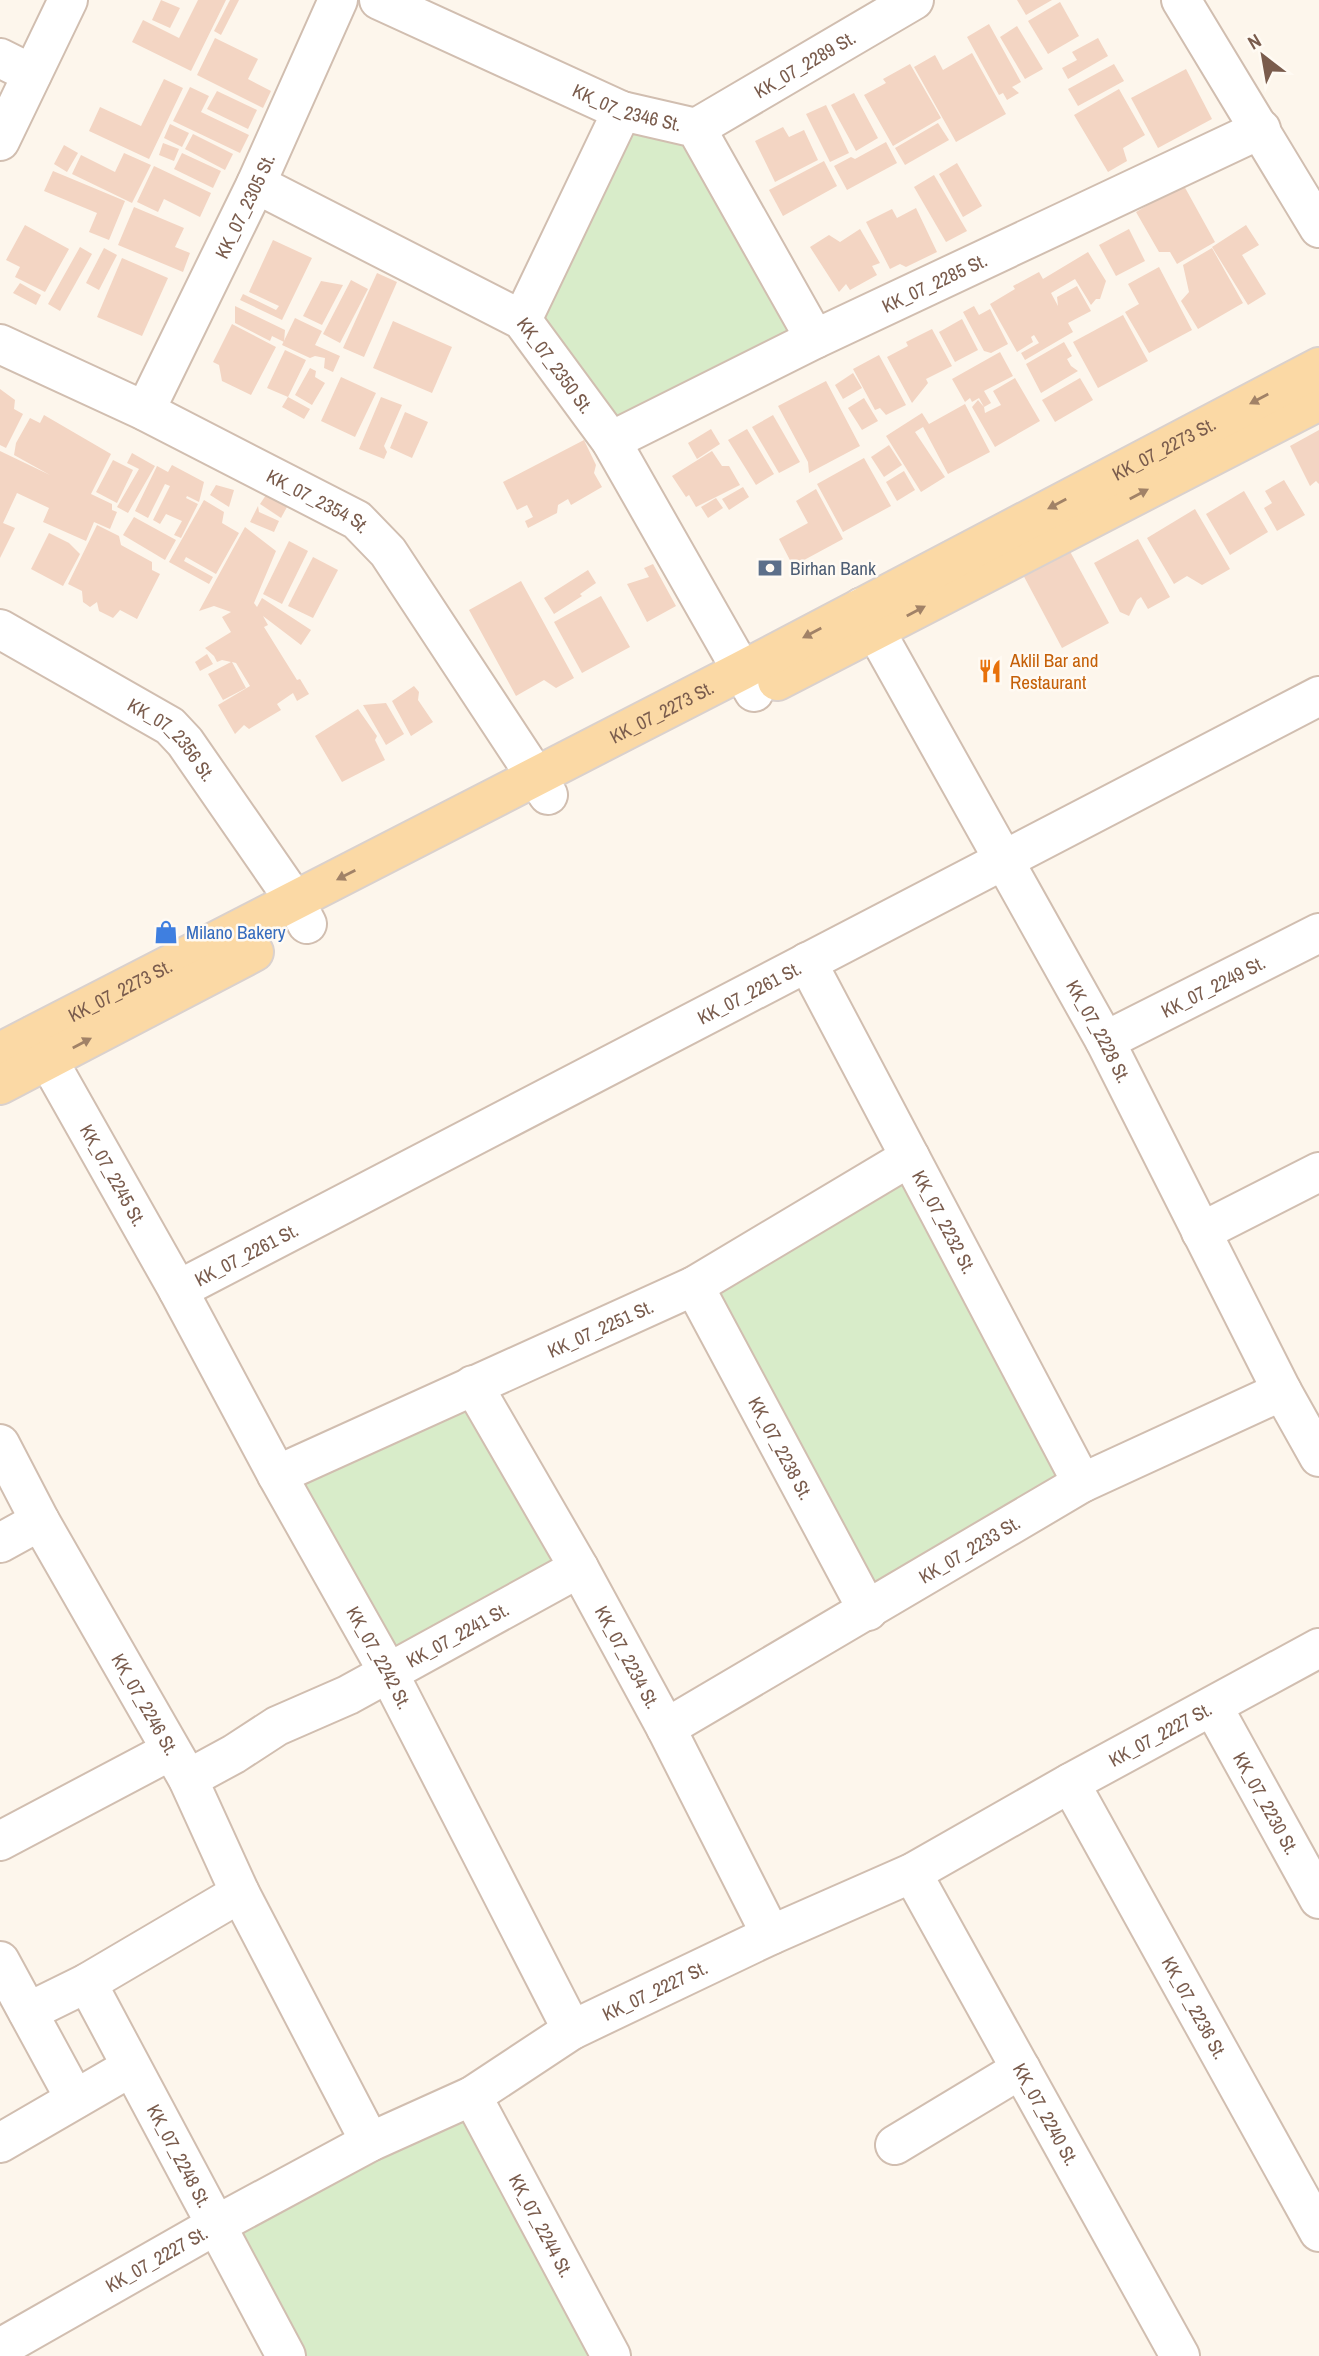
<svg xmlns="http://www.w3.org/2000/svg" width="1319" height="2356" viewBox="0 0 1319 2356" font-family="'Archivo Narrow',sans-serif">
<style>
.green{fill:#d8ecc9}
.building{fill:#f3d5c3}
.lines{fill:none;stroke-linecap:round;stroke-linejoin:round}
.minor-casing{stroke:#d1beb0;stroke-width:42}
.major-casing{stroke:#dad1cd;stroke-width:42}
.minor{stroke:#fff;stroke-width:38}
.major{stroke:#fbd9a5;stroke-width:38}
.oneway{fill:#a18267}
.labels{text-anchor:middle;stroke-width:5;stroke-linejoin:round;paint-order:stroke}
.street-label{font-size:19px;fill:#7a5c4d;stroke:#fffaf3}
.service-label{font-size:19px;fill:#4e5e75;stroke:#fffaf3;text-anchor:start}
.food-label{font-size:19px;fill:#c56008;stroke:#fffaf3;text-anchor:start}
.shop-label{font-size:19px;fill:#366cbe;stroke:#fffaf3;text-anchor:start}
</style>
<rect width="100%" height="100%" fill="#fdf6ec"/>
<g class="green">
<path d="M622 111 696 128 815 339 611 441 522 320Z"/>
<path d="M910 1157 1082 1483 868 1611 694 1286Z"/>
<path d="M473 1385 579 1568 388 1672 277 1475Z"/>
<path d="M472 2096 618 2356H286L216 2225Z"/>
</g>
<g class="building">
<path d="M161 0 180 8 170 28 152 20Z"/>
<path d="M198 0H226L191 71 132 42 143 20 179 38Z"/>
<path d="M230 0H239L221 35 214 31Z"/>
<path d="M1017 0H1052L1026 15Z"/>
<path d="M1060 2 1079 36 1048 54 1028 21Z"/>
<path d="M989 24 1021 82 1012 87 1019 93 1007 100 1003 93 999 95 967 37Z"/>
<path d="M1017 26 1043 69 1025 79 1000 37Z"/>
<path d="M215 38 258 59 248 79 271 91 263 108 197 75Z"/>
<path d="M1098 38 1108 56 1068 79 1062 68 1077 60 1072 52Z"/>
<path d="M972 53 1006 114 956 142 914 67 935 55 943 70Z"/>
<path d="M910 64 941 118 893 146 864 95 886 83 883 79Z"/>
<path d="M1114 64 1124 81 1078 106 1068 89Z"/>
<path d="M1186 69 1212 119 1158 148 1131 98Z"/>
<path d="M164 79 183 88 149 159 89 131 100 107 141 126Z"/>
<path d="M190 87 209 96 201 112 249 135 240 153 173 121Z"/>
<path d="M1119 89 1145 135 1123 148 1127 161 1108 172 1074 115Z"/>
<path d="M217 91 257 110 248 129 207 109Z"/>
<path d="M854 93 878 138 856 151 831 105Z"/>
<path d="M826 105 849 153 830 162 806 114Z"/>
<path d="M938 123 949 140 905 165 895 148Z"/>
<path d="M170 124 189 133 182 147 164 138Z"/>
<path d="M783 127 789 137 804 130 818 160 775 182 755 141Z"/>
<path d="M193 134 233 154 225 170 185 149Z"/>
<path d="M886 142 897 163 847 190 834 166 851 157 855 159Z"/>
<path d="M163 143 179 149 174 161 159 155Z"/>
<path d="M64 145 78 153 67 172 54 164Z"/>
<path d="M124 153 151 165 132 203 72 174 81 155 115 172Z"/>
<path d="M182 153 221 171 213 188 174 169Z"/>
<path d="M824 161 837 186 783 216 769 190Z"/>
<path d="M957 163 982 206 963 217 939 174Z"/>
<path d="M154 166 211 193 200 217 164 199 158 212 137 202Z"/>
<path d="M53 171 125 201 109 240 89 232 97 213 44 191Z"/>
<path d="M934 175 967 231 946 242 914 187Z"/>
<path d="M1183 184 1215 242 1177 264 1170 252H1159L1136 212Z"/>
<path d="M134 207 184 228 175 247 190 253 183 272 118 245Z"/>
<path d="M916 208 937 252 906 267 900 264 890 269 866 222 892 209 897 218Z"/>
<path d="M25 225 69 249 45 292 15 277 20 267 6 260Z"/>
<path d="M1246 225 1259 245 1242 255 1266 294 1248 305 1212 247Z"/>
<path d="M860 229 880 263 872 266 877 275 850 290 846 284 839 292 810 247 829 235 840 242Z"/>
<path d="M1129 229 1145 261 1116 276 1099 245Z"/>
<path d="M273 240 312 258 282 320 240 300 243 294 276 310 279 306 249 292Z"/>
<path d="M80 247 92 254 60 311 48 304Z"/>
<path d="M104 248 117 255 99 290 86 283Z"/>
<path d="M1212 248 1243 303 1198 329 1181 301 1189 292 1183 265Z"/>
<path d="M1088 252 1106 281 1100 299H1096L1091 305 1075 279 1051 293 1058 306 1057 297 1077 286 1091 311 1068 323 1073 332 1025 360 1021 353 1039 343 1034 335 1031 337 1033 342 1017 352 990 304 1015 289 1013 286 1039 272 1043 279Z"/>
<path d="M122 258 168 278 142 336 97 317Z"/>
<path d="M1159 267 1192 330 1149 353 1125 312 1139 304 1128 284Z"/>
<path d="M377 273 397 282 364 357 343 348Z"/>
<path d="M351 280 368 289 340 343 323 334Z"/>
<path d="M321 281 343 285 322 325 303 316Z"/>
<path d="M20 283 41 295 36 305 13 293Z"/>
<path d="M235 306 285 330 284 342 272 336 270 341 235 323Z"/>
<path d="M974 306 979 315 990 309 1008 344 991 353 984 351 963 312Z"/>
<path d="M1123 315 1148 361 1098 388 1073 342Z"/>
<path d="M295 318 322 331 315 345 340 356 333 372 324 368 325 358 315 356 310 358 282 345Z"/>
<path d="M962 319 978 350 955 362 939 332Z"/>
<path d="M393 321 452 347 432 393 373 368Z"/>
<path d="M232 324 276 347 251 395 222 381 219 365 213 362Z"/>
<path d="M932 329 952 366 926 379 928 383 912 403 887 357 908 346 906 342Z"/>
<path d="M1064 342 1072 356 1067 359 1071 366 1078 371 1041 393 1026 364Z"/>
<path d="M285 350 306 360 288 397 310 409 304 419 282 407 288 397 267 388Z"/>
<path d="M1000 352 1013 376 984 391 991 403 984 407 985 413 1001 405 993 391 1015 378 1040 421 995 447 972 407 978 400 984 407 979 398 972 402 970 398 965 402 952 379Z"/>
<path d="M879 355 906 405 886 415 880 408 875 410 853 369Z"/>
<path d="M310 368 316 371 315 377 325 383 312 405 295 395Z"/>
<path d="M853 373 862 388 843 399 835 385Z"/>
<path d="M341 377 376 393 355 437 321 421Z"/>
<path d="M1080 378 1093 400 1055 422 1042 400Z"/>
<path d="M826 381 860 446 809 473 808 462 778 406Z"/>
<path d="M0 389 15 400 14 409 23 414 6 448 0 445Z"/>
<path d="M381 397 402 405 384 446 387 452 384 459 359 449Z"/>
<path d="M864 398 878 421 862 430 848 408Z"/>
<path d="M965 404 990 452 948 474 923 427 915 432 945 477 921 492 886 436 922 413 929 424Z"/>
<path d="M405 412 428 422 412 458 390 448Z"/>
<path d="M44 415 111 454 91 494 112 504V510L117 512 110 529 94 522 86 541 43 522 49 508 17 493 3 523 15 528 0 558V451L50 475 14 455 16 443 30 418 40 423Z"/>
<path d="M773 415 800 462 779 473 752 427Z"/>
<path d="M711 429 720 444 697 459 688 443Z"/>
<path d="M747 429 774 474 756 485 728 440Z"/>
<path d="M1319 430V484L1316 481 1310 486 1290 446Z"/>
<path d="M584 440 596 465 594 473 602 487 571 505 568 499 558 505 557 513 528 528 525 521 533 517 527 505 517 510 503 482Z"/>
<path d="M889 445 902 465 884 477 871 457Z"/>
<path d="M712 451 722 466H729L740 485 696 507 689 495 686 497 672 476Z"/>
<path d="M132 453 155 466 128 513 117 507 139 469 127 463Z"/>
<path d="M864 458 891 506 843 532 817 484Z"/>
<path d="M113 460 133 470 117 503 96 492Z"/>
<path d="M172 465 204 482 199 502 187 496 186 498 198 504 181 538 174 535 182 521 166 514 160 524 153 520 170 486 165 484 148 518 135 511 157 466 168 472Z"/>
<path d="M904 471 915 490 897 501 886 482Z"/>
<path d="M1284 480 1305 515 1277 531 1264 508 1272 503 1265 491Z"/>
<path d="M216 485 234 490 229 507 210 495Z"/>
<path d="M743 487 749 497 729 510 722 499Z"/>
<path d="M816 489 843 539 793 566 779 539 808 523 796 501Z"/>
<path d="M1244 491 1268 532 1230 555 1206 514Z"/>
<path d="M266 495 287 507 281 518 260 504Z"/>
<path d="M716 498 723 508 708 518 701 507Z"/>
<path d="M204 500 224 512 222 523 239 533 216 574 186 557 184 561 213 577 209 584 169 562Z"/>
<path d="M258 506 259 512 279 521 274 532 250 522Z"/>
<path d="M1195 509 1230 569 1202 585 1187 576 1174 584 1147 538Z"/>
<path d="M134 517 176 540 165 560 123 535Z"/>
<path d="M97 525 119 536 121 545 152 562V570L160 574 137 619 120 610 113 618 99 611 97 602 90 607 83 602 82 591 68 584Z"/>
<path d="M245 527 276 551 254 603 257 607 262 598 311 630 301 645 263 616 268 625 264 627 297 680 300 679 309 694 297 701 293 693 277 704 281 710 249 729 244 725 235 734 218 705 250 686 236 663 232 662 246 688 223 700 208 674 231 662 222 660 217 662 214 656 205 648 231 632 222 617 231 612 214 606 199 611Z"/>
<path d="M49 533 69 543 80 554 63 586 31 569Z"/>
<path d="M1138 539 1170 597 1148 609 1141 597 1137 600 1129 616 1120 612 1094 563Z"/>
<path d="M289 541 308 551 282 604 263 594Z"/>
<path d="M1067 546 1109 623 1062 648 1021 571Z"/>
<path d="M313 557 338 570 313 618 288 606Z"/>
<path d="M653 564 676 606 647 622 627 584 649 577 644 568Z"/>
<path d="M588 570 596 583 580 594 582 596 554 614 544 598Z"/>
<path d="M521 581 574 678 556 688 544 680 516 696 469 610Z"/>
<path d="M601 596 630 647 582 673 554 622Z"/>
<path d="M207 654 213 664 200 671 195 662Z"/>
<path d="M414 686 419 692 418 700 433 722 411 736 392 701Z"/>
<path d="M386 703 404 734 386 745 363 705Z"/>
<path d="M358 709 377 736 375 740 385 760 342 782 315 736Z"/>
</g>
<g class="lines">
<g class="minor-casing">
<g id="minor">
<path id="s1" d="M379 0 622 111 696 128 815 339"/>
<path d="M1181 0 1319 228"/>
<path d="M0 58 32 74"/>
<path id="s2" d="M696 128 914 0"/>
<path d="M0 141 68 0"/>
<path id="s3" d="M256 184 522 320 611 441 754 692"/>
<path d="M522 320 622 111"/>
<path id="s4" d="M0 344 145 411 357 520 388 552 548 795"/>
<path id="s5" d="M145 411 256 184 338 0"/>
<path id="s6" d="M611 441 815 339 1261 129"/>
<path id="s7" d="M862 607 1105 1041 1282 1391 1319 1457"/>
<path id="s8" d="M0 629 170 726 185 742 295 901 307 924"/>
<path id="s9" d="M807 962 1082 1483"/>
<path id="s10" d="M34 1035 178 1290 277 1475 388 1672 572 2030"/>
<path id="s11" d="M1105 1041 1319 933"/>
<path d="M1201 1232 1319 1172"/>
<path id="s12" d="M694 1286 868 1611"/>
<path id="s13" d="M178 1290 1319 696"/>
<path id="s14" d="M473 1385 579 1568 666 1728 771 1935"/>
<path id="s15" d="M0 1444 40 1521 188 1779 240 1893 370 2142"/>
<path id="s16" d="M277 1475 694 1286 910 1157"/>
<path d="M0 1543 40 1521"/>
<path id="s17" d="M1213 1707 1319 1899"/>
<path id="s18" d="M666 1728 1082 1483 1282 1391"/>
<path id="s19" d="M188 1779 234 1754 277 1726 348 1695 579 1568"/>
<path id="s20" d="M1070 1783 1319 2232"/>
<path d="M0 1841 170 1751"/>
<path id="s21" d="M912 1873 1180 2356"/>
<path d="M0 1961 75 2099"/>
<path id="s22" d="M87 1983 286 2356"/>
<path d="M28 2012 87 1983 240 1893"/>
<path id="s23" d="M472 2096 611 2356"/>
<path d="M0 2143 131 2067"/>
<path d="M895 2145 1021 2069"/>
<path id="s24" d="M0 2348 216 2225 370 2142 472 2096 572 2030 771 1935 912 1873 1070 1783 1319 1648"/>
</g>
</g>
<g class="major-casing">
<g id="major">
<path d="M777 681 1319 401"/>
<path id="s25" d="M0 1052 741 671 1319 367"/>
<path d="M0 1085 254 952"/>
</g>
</g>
<use href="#minor" class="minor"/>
<use href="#major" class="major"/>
</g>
<defs><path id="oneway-solid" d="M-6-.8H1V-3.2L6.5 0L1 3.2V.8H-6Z" transform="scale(1.75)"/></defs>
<g class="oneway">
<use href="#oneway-solid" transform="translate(1259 399) rotate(152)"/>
<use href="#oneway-solid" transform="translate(1139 494) rotate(-28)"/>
<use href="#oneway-solid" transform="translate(1057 504) rotate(152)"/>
<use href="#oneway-solid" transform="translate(916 611) rotate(-28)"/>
<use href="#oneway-solid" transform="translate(812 633) rotate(152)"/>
<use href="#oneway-solid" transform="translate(346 875) rotate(153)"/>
<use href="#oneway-solid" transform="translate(82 1043) rotate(-28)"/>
</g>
<defs>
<g id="bank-bare" transform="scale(1.89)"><path d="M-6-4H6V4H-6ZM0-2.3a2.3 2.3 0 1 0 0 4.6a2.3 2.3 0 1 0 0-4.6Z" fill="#5c6f8a" stroke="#fffaf3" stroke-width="2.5" paint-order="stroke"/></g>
<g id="restaurant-bare" transform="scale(1.89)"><path d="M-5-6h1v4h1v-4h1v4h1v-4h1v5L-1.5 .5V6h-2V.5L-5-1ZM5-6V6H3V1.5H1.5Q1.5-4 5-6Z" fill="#e8710a" stroke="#fffaf3" stroke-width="2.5" paint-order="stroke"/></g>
<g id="shop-bare" transform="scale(1.89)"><path d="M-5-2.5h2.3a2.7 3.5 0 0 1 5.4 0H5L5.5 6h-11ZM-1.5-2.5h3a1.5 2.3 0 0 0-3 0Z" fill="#3f7fe0" stroke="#fffaf3" stroke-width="2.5" paint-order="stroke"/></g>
</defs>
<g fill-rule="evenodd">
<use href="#bank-bare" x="770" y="568"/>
<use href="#restaurant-bare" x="990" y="671"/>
<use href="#shop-bare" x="166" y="932"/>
</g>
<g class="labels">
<g class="street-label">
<text dy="7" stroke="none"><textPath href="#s2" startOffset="126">KK_07_2289 St.</textPath></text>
<text dy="7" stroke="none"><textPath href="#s1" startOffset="271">KK_07_2346 St.</textPath></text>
<text dy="7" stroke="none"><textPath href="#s5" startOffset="228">KK_07_2305 St.</textPath></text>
<text dy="7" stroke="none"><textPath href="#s6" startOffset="360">KK_07_2285 St.</textPath></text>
<text dy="7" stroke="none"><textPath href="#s3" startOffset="355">KK_07_2350 St.</textPath></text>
<text dy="7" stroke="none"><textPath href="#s25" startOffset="1311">KK_07_2273 St.</textPath></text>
<text dy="7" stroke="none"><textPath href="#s4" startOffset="355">KK_07_2354 St.</textPath></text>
<text dy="7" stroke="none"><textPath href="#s25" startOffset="744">KK_07_2273 St.</textPath></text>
<text dy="7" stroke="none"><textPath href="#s8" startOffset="206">KK_07_2356 St.</textPath></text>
<text dy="7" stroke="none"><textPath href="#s11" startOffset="121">KK_07_2249 St.</textPath></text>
<text dy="7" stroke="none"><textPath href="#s25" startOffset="135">KK_07_2273 St.</textPath></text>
<text dy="7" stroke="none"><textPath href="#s13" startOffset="644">KK_07_2261 St.</textPath></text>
<text dy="7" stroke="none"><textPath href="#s7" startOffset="486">KK_07_2228 St.</textPath></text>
<text dy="7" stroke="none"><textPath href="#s10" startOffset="161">KK_07_2245 St.</textPath></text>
<text dy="7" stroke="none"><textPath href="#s9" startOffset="294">KK_07_2232 St.</textPath></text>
<text dy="7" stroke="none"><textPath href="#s13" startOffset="77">KK_07_2261 St.</textPath></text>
<text dy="7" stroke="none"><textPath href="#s16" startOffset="355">KK_07_2251 St.</textPath></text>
<text dy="7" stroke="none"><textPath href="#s12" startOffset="184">KK_07_2238 St.</textPath></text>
<text dy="7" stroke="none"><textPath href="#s18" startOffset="352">KK_07_2233 St.</textPath></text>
<text dy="7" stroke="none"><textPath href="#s19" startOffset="306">KK_07_2241 St.</textPath></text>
<text dy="7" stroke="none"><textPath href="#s14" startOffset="313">KK_07_2234 St.</textPath></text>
<text dy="7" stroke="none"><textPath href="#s10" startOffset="712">KK_07_2242 St.</textPath></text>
<text dy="7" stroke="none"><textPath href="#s15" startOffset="298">KK_07_2246 St.</textPath></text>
<text dy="7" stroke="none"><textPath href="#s24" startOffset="1314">KK_07_2227 St.</textPath></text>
<text dy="7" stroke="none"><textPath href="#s17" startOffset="110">KK_07_2230 St.</textPath></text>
<text dy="7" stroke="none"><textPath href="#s24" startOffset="747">KK_07_2227 St.</textPath></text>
<text dy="7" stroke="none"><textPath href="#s20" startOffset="257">KK_07_2236 St.</textPath></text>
<text dy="7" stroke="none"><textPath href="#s21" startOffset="276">KK_07_2240 St.</textPath></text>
<text dy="7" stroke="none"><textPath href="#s22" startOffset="196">KK_07_2248 St.</textPath></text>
<text dy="7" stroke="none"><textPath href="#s23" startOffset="147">KK_07_2244 St.</textPath></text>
<text dy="7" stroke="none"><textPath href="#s24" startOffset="180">KK_07_2227 St.</textPath></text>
</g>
<g class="service-label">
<text x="790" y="575">Birhan Bank</text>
</g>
<g class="food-label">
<text x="1010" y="667">Aklil Bar and<tspan x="1010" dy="22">Restaurant</tspan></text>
</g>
<g class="shop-label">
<text x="186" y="939">Milano Bakery</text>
</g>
</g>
<g transform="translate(1263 56) rotate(329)" stroke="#fffaf3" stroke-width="5" paint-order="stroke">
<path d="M0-5L12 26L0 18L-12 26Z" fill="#7a5c4d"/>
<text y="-10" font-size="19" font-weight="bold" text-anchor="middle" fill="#7a5c4d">N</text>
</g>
</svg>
